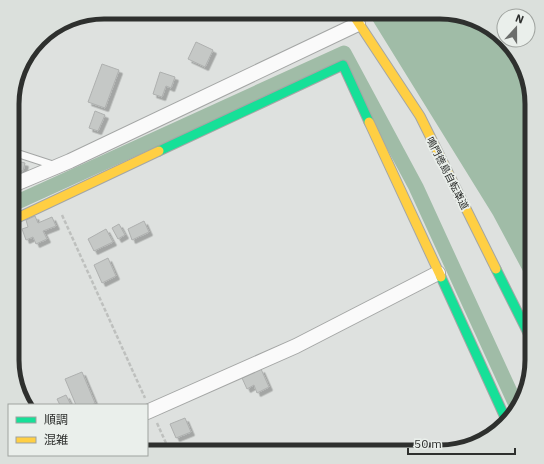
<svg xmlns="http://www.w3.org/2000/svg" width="544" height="464" viewBox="0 0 544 464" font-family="'IBM Plex Sans','Noto Sans JP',sans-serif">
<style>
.water{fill:#a0bca7}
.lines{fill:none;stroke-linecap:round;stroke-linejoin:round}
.canal{stroke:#a0bca7;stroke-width:15}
.building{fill:#c5c8c6;stroke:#aeb0af;filter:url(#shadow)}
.lane-casing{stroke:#a4a6a5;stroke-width:9}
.street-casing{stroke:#a4a6a5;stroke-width:16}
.fast-casing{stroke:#a4a6a5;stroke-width:11}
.slow-casing{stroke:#a4a6a5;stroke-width:11}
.path{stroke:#bec0be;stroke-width:2.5;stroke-dasharray:4 2;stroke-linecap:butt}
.lane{stroke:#fafafa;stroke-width:7}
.street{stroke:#fafafa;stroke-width:14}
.fast{stroke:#16e098;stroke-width:9}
.slow{stroke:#ffcf43;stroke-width:9}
.labels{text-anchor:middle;stroke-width:3.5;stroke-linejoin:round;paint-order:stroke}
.street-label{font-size:10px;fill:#2e302e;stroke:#eaefeb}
.rim{fill:none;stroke:#2e302e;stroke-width:5}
</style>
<defs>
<filter id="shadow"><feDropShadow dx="3.5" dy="3.5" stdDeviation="0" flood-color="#0004"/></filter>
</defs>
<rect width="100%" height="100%" fill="#dee1df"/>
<path class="water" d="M446 12 480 21 504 38V40H506L523 64 532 98V288L493 215 368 13Z"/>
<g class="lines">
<path class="canal" d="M13 204 344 53 416 187 517 407"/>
</g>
<g class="building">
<path d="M196 42 213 50 205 67 188 59Z"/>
<path d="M102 64 119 70 105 108 88 102Z"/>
<path d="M160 72 175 77 171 88 166 86 162 97 153 94Z"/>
<path d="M95 111 105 115 98 131 89 128Z"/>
<path d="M13 160 25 163 23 171 14 168 13 174Z"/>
<path d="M35 216 38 223 52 217 56 226 43 231 47 239 36 244 33 237 26 240 22 229 28 227 26 220Z"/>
<path d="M144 221 149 232 132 240 128 229Z"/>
<path d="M119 224 125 235 118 239 112 228Z"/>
<path d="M106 229 113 242 94 251 88 239Z"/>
<path d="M108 258 116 276 102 283 94 265Z"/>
<path d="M261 369 269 387 257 393 254 385 247 389 242 378Z"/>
<path d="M82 372 95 403 92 405H76L65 379Z"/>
<path d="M66 395 71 405H60L57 399Z"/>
<path d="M185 418 191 432 176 438 170 424Z"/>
</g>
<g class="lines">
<g class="lane-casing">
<path id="lane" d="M13 152 56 166"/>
</g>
<g class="street-casing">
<g id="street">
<path d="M13 185 70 161 358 24"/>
<path d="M147 412 296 346 438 273"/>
</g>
</g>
<g class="fast-casing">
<g id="fast">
<path d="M159 151 343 65 369 122"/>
<path d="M496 269 532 341"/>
<path d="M441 277 507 422"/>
</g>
</g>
<g class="slow-casing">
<g id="slow">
<path d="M352 13 420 116 496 269"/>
<path d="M369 122 441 277"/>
<path d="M13 220 159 151"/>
</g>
</g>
<g class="path">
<path d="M62 215 145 398"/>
<path d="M157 423 170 452"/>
</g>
<use href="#lane" class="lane"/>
<use href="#street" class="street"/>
<use href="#fast" class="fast"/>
<use href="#slow" class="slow"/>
</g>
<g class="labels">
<g class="street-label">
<text transform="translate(448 173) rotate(63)" y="4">鳴門徳島自転車道</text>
</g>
</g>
<path d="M0 0H544V464H0ZM104 19H440A85 85 0 0 1 525 104V360A85 85 0 0 1 440 445H104A85 85 0 0 1 19 360V104A85 85 0 0 1 104 19Z" fill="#dbe0dc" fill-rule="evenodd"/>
<path class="rim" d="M104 19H440A85 85 0 0 1 525 104V360A85 85 0 0 1 440 445H104A85 85 0 0 1 19 360V104A85 85 0 0 1 104 19Z"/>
<rect x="8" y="404" width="140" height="52" fill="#eaefeb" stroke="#9fa39f"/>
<rect x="16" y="417" width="20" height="6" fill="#16e098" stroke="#9fa39f"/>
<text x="44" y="424" font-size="12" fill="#2e302e">順調</text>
<rect x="16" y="437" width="20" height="6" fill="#ffcf43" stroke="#9fa39f"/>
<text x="44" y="444" font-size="12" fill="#2e302e">混雑</text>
<g transform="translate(516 28) rotate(21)"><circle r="19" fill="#eaefeb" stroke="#9fa39f"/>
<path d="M0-3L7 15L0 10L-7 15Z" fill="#6c6e6c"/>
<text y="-6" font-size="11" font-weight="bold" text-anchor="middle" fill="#2e302e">N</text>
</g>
<path d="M408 448v6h107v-6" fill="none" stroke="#2e302e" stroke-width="2"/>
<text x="414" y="448" font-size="12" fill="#2e302e" stroke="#eaefeb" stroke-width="3" paint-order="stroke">50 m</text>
</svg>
